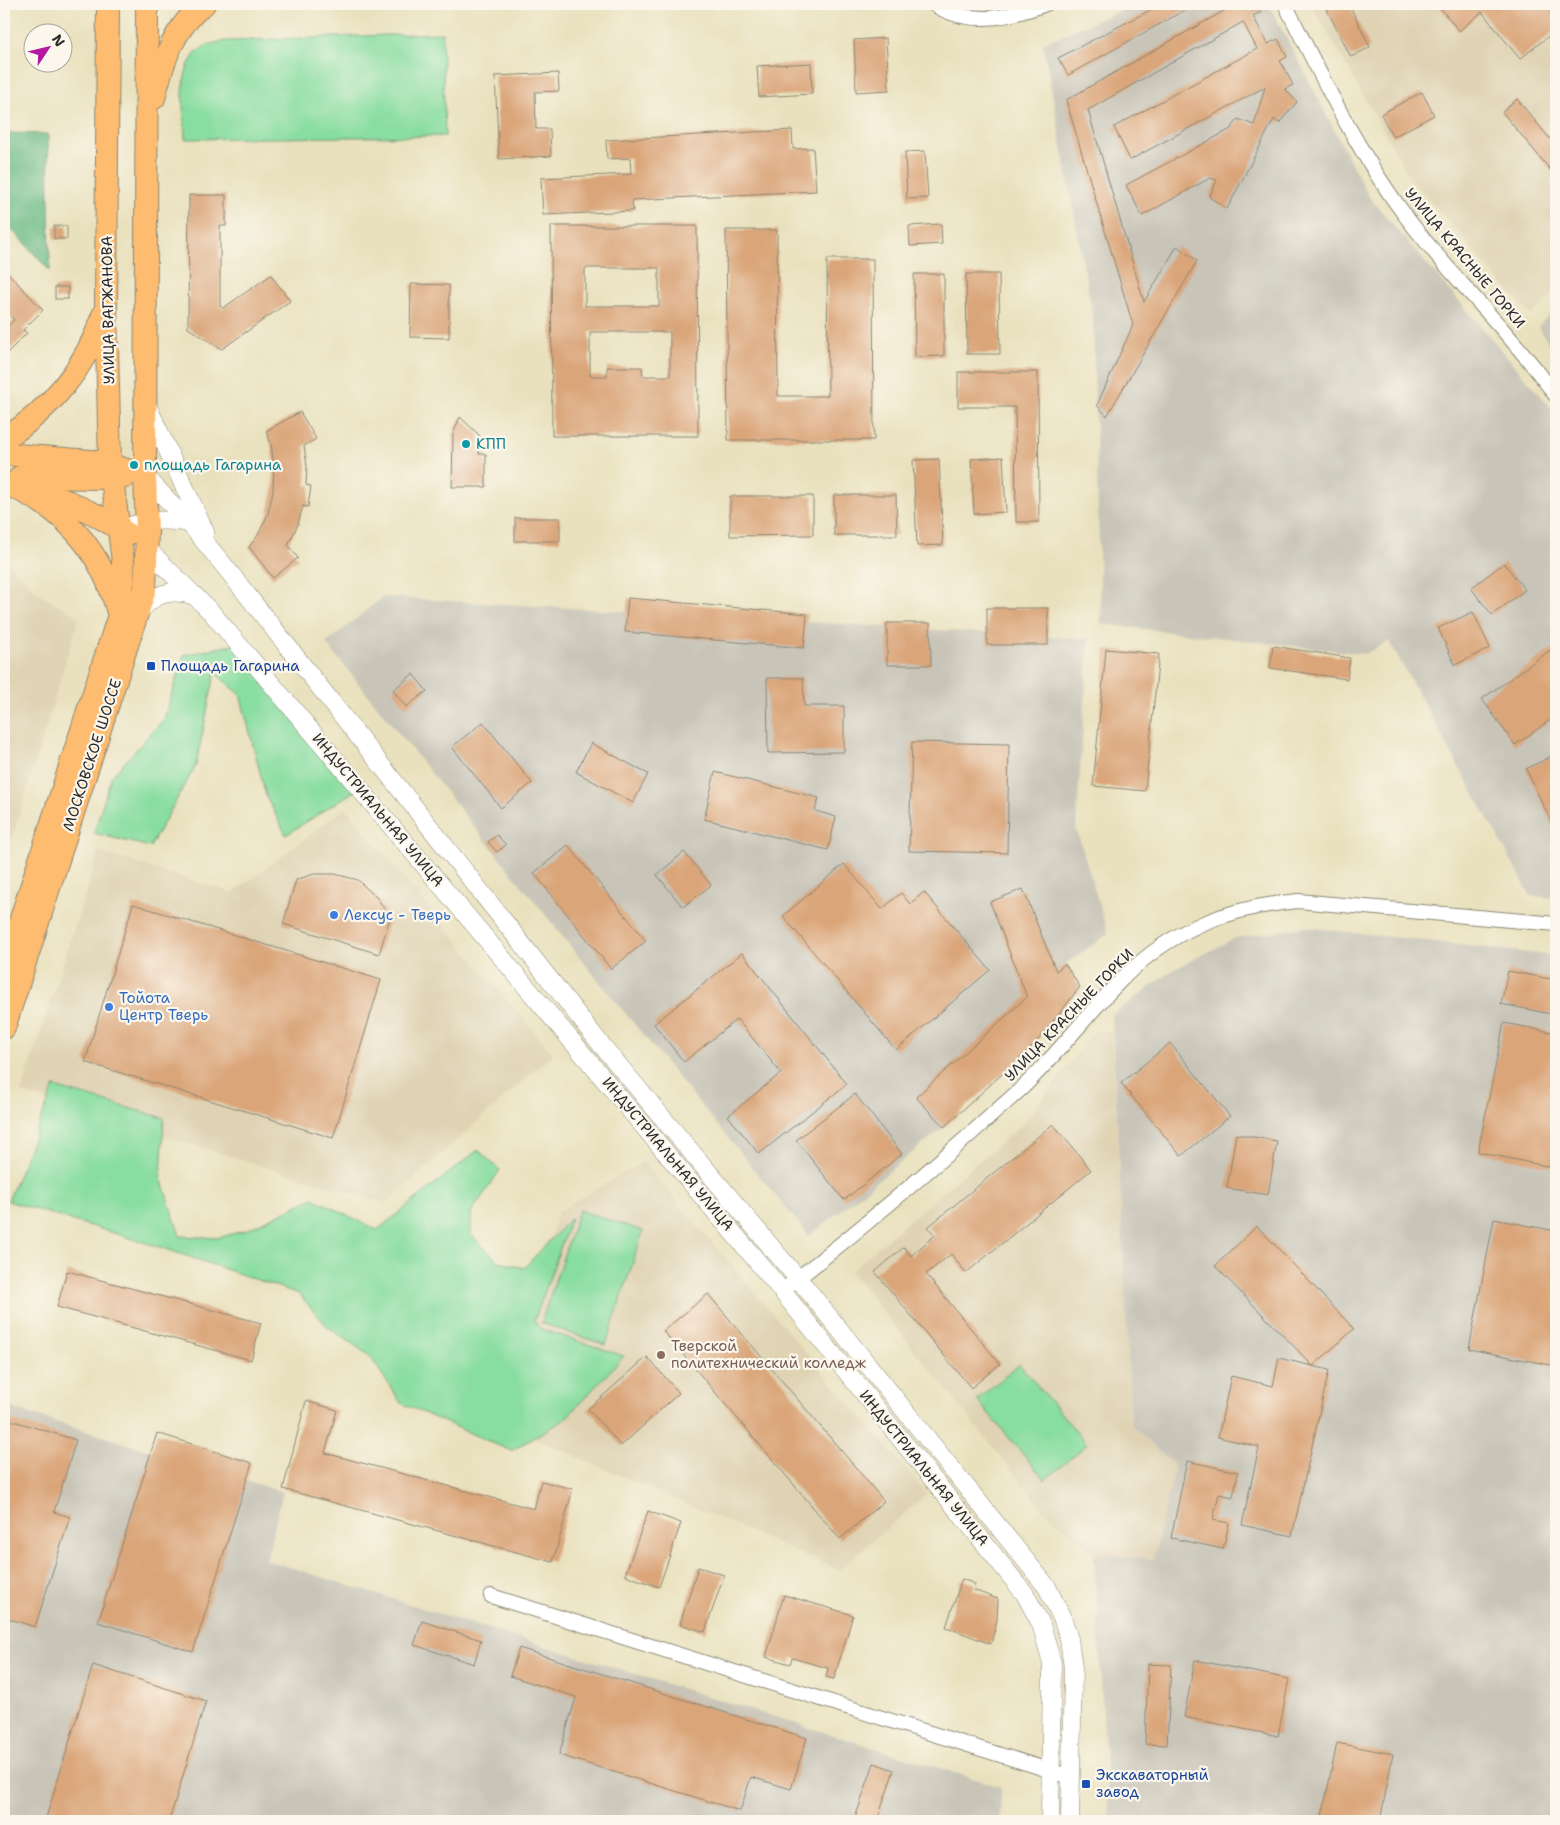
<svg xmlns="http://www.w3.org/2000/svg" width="1560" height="1825" viewBox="0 0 1560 1825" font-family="'Shantell Sans',sans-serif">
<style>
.built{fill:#dfd3b4}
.industrial{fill:#c8c4b8}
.green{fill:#88dda0;stroke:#5a8466}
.forest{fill:#6ebc86;stroke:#4c7458}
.building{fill:#daa579;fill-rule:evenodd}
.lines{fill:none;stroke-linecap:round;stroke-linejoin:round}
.minor-casing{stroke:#8a8674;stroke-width:16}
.tertiary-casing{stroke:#8a8674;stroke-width:19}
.primary-casing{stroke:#8a8674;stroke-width:24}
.minor{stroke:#fff;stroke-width:14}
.tertiary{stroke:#fff;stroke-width:18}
.primary{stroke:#fdbc6f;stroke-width:22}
.culture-dot{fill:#0f9aa8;stroke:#fbf7ec;stroke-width:2}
.transit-dot{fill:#1a4fb4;stroke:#fbf7ec;stroke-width:2}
.shop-dot{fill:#3f7fe0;stroke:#fbf7ec;stroke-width:2}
.education-dot{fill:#8d6e63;stroke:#fbf7ec;stroke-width:2}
.labels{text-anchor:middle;stroke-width:4.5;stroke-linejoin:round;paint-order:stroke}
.street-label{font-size:15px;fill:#2b2b2b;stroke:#fbf7ec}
.culture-label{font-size:15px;fill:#0d838f;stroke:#fbf7ec;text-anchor:start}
.transit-label{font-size:15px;fill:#164399;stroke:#fbf7ec;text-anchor:start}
.shop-label{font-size:15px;fill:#366cbe;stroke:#fbf7ec;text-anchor:start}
.education-label{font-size:15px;fill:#785e54;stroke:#fbf7ec;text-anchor:start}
</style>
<rect width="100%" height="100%" fill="#fbf7ec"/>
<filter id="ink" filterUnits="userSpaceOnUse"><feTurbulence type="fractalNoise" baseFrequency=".02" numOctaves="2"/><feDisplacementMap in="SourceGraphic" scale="10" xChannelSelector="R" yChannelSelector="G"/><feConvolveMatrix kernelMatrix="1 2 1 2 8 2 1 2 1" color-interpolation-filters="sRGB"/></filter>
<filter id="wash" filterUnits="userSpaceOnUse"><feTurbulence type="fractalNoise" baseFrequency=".0096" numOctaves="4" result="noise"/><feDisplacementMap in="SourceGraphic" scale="20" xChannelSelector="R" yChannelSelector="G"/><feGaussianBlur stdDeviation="1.12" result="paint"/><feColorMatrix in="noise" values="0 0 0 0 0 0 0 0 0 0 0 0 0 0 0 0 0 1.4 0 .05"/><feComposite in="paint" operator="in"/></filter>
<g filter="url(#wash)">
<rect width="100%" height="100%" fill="#e9e1bd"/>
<g class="built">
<path d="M1311 4H1556V290L1531 316 1411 179Z"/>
<path d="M4 557 14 570 38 593 79 617 4 865Z"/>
<path d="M345 808 553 1054 386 1203 21 1093 99 852 233 893Z"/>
<path d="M1112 1031 1131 1425 1175 1466 1153 1559 1094 1554 1044 1510 850 1271 1023 1124 1094 1032Z"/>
<path d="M643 1162 927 1494 839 1570 492 1420 558 1211Z"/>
</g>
<g class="industrial">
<path d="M1138 4H1265L1273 12 1369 197 1552 409 1556 417V898L1531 896 1389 641 1365 654 1101 624 1093 317 1043 43Z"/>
<path d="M1556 308V354L1538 327Z"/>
<path d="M383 597 1089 639 1076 828 1108 934 1065 964 1080 987 1035 1044 944 1127 809 1236 598 980 326 643Z"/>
<path d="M1305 927 1556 956V1821H1109L1094 1554 1153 1559 1175 1466 1131 1425 1112 1015 1175 969 1235 938Z"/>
<path d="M4 1406 283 1492 266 1560 1001 1787 1000 1821H4Z"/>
</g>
<g class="green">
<path d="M442 33 445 136 185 139C184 109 174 58 210 44 215 43 221 42 226 41Z"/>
<path d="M245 642 359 788 286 835 266 796 240 694 215 673 196 765 150 847 94 833 111 777 164 719 184 655Z"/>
<path d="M54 1087 164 1118 161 1178 180 1236 218 1238 246 1230 313 1198 377 1230 478 1150 500 1170 471 1213V1235L498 1261 524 1268 571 1218 534 1321 541 1329 624 1356 564 1420 511 1451 401 1403 370 1356 327 1326 299 1294 163 1248 8 1201Z"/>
<path d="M579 1210 643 1231 606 1345 541 1323Z"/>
<path d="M1019 1364 1087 1444 1045 1480 977 1400Z"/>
</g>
<path class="forest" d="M4 133 48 134 50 271 4 221Z"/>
<g id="blocks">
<g class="building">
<path d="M1162 4H1196L1068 75 1058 58Z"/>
<path d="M1227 4H1256L1261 12 1253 16 1268 44 1278 39 1287 57 1280 61 1293 85 1285 89 1297 102 1279 123 1274 119 1227 209 1209 197 1217 180 1210 178 1142 216 1126 185 1231 129 1238 119 1254 125 1265 87 1130 160 1114 127 1257 49 1243 22 1088 110 1144 302 1177 246 1197 261 1107 416 1097 405 1133 325 1066 100 1229 8Z"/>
<path d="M1324 4H1349L1370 47 1351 57Z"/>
<path d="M1437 4H1556V30L1520 59 1482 12 1459 31Z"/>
<path d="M886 38 889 90 856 92 854 40Z"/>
<path d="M811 63 812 94 759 97 757 66Z"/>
<path d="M558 73 559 91 535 92 536 129H550L551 156 499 159 495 76Z"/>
<path d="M1422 92 1434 115 1393 137 1381 114Z"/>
<path d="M1517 99 1556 146V171L1553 173 1502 112Z"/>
<path d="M792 130 793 149 813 148 816 191 632 200 633 211 543 215 541 178 631 174 630 158 607 159 606 140Z"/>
<path d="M925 151 928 198 907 199 905 152Z"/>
<path d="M189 195H226V226H220V306L223 308 271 275 290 301 222 349 188 328Z"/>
<path d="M941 224 942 244 910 246 909 226Z"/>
<rect x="54" y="226" width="13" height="13"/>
<path d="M551 226H697L698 436H552ZM585 268H659V306H585ZM590 332H670V376H643L642 367H607V376H590Z"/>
<path d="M726 230H777L778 396H828L827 259H873L874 440H728Z"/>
<path d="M4 269 43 310 23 330 27 333 4 356V330L14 320 4 309Z"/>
<path d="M914 274H944V356L915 357Z"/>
<path d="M966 274H999L1000 354H967Z"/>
<path d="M411 284 449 285V338L410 337Z"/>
<rect x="55" y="287" width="13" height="12"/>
<path d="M958 372H1038L1039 522H1016L1015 407H958Z"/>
<path d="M300 412 316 439 304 446 307 466 306 485 311 486 308 507 303 506 298 524 288 545 298 558 273 578 249 547 258 535 268 514 273 491 274 467 271 444 266 431Z"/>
<path d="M460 417 479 435V454H486V487H452L453 434Z"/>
<path d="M1003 457 1006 512 974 514 971 459Z"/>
<path d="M939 459 943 545 917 546 913 460Z"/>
<path d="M834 495H896L897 535H834Z"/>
<path d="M730 496H813V535L730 536Z"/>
<rect x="515" y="518" width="45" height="23"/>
<path d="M1504 563 1525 590 1492 615 1471 588Z"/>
<path d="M628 598 807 614 804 648 625 632Z"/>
<rect x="987" y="608" width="61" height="37"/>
<path d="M1473 612 1490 648 1455 665 1438 628Z"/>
<path d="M887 623H930L931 665H887Z"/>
<path d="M1273 646 1350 658 1347 679 1270 668Z"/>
<path d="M1556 646V716L1515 745 1482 699Z"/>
<path d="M1106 649 1159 654 1145 791 1093 786Z"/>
<path d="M413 674 427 691 406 707 393 690Z"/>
<path d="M767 678H803L804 706H844V752L768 753Z"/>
<path d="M483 722 532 783 501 808 452 747Z"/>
<path d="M912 742 1009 744 1007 853 909 851Z"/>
<path d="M591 743 648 774 633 803 576 772Z"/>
<path d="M1556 754V832L1526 769Z"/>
<path d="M715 772 819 798 815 811 836 817 828 850 704 819Z"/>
<path d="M497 835 506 845 497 852 488 842Z"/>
<path d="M568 845 646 941 611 969 534 873Z"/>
<path d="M684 852 711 885 683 907 657 875Z"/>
<path d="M844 864 882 909 901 893 910 904 924 892 990 970 896 1050 783 916Z"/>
<path d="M314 874H335L358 880 378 899 390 918 379 954 283 924 296 880Z"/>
<path d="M1023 889 1056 971 1065 964 1080 987 1035 1044 944 1127 916 1097 1027 997 990 902Z"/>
<path d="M133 904 381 980 333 1138 85 1062Z"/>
<path d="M742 953 847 1084 759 1154 728 1116 781 1073 737 1019 684 1062 654 1024Z"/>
<path d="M1508 971 1556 980V1015L1501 1004Z"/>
<path d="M1504 1023 1556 1033V1168L1478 1152Z"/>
<path d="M1170 1043 1230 1116 1181 1156 1121 1083Z"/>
<path d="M855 1094 902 1154 844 1200 796 1140Z"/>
<path d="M1053 1124 1091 1170 966 1273 951 1254 926 1274 1000 1364 971 1388 875 1272 904 1247 911 1256 935 1235 928 1227Z"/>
<path d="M1236 1134 1277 1141 1268 1195 1227 1188Z"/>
<path d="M1494 1219 1556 1231V1366L1469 1349Z"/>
<path d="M1257 1226 1354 1329 1313 1366 1215 1266Z"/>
<path d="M67 1271 261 1323 251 1360 57 1307Z"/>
<path d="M708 1294 884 1501 840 1539 663 1331Z"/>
<path d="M647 1357 679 1393 621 1446 588 1409Z"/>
<path d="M1279 1358 1329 1370 1292 1536 1242 1525 1259 1447 1218 1437 1231 1376 1273 1386Z"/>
<path d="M306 1401 337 1410 325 1453 534 1509 541 1481 573 1489 553 1562 283 1489Z"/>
<path d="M4 1418 76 1440 54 1512 70 1517 35 1627 4 1617Z"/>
<path d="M157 1433 252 1463 193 1652 98 1622Z"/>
<path d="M1187 1461 1238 1472 1233 1497 1219 1494 1213 1520 1229 1523 1223 1549 1171 1538Z"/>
<path d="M648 1511 681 1523 659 1587 625 1575Z"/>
<path d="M698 1567 724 1575 705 1632 680 1624Z"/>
<path d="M962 1579 975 1584 973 1590 998 1599 997 1620 991 1644 946 1627Z"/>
<path d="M784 1595 853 1615 834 1679 826 1677 828 1668 792 1658 790 1664 766 1657Z"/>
<path d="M422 1621 481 1640 474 1664 414 1645Z"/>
<path d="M519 1648 807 1738 791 1789 751 1777 740 1811 559 1755 576 1697 510 1676Z"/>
<path d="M1195 1660 1289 1679 1278 1736 1184 1717Z"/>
<path d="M1148 1664 1171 1665 1167 1745 1145 1744Z"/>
<path d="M93 1665 206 1701 169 1821H45Z"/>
<path d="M1337 1743 1393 1754 1380 1821H1321Z"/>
<path d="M874 1763 894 1770 877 1821H854Z"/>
</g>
</g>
</g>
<g filter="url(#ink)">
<use href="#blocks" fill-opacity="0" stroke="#8a8674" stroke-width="1"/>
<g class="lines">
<g class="minor-casing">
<g id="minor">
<path d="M933 4C969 27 1007 18 1046 4"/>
<path d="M1285 4C1322 77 1357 152 1407 218 1454 280 1511 333 1556 396"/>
<path d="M782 1291C865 1226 945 1158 1022 1088 1058 1054 1087 1014 1122 979 1173 928 1227 908 1298 901L1556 924"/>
<path d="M491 1596 1071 1777"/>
</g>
</g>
<g class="tertiary-casing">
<g id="tertiary">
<path d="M147 405 205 532"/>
<path d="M145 476 189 523 226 568 599 1042 810 1293 1047 1587 1063 1620 1069 1639 1073 1668 1070 1821"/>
<path d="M119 530C143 520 164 518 189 523"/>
<path d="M146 548 212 613 782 1291 1025 1594 1041 1624 1052 1663 1050 1821"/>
<path d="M138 614C152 593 172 588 195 596"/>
</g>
</g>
<g class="primary-casing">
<g id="primary">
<path d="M154 98C163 62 173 28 204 4"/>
<path d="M4 439C50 410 86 367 103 315"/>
<path d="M4 454 102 462 145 476"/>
<path d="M20 477 103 478 125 477"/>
<path d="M4 483C63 507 100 548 117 609"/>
<path d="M38 490 69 502 96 515 128 534"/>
<path d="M4 971 119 615 123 582V561L110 464 106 307 108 4"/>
<path d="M4 1028 145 589 147 532 145 476 147 4"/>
</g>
</g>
<use href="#minor" class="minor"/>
<use href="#tertiary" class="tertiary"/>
<use href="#primary" class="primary"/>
</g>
</g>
<g class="culture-dot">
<circle cx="466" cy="444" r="5"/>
<circle cx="134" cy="465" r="5"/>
</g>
<g class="transit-dot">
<rect x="146" y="661" width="10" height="10" rx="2.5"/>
<rect x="1081" y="1779" width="10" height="10" rx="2.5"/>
</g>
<g class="shop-dot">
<circle cx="334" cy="915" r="5"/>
<circle cx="109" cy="1007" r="5"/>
</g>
<circle class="education-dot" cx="661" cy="1355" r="5"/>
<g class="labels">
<g class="street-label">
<text transform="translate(1465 258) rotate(50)" y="5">УЛИЦА КРАСНЫЕ ГОРКИ</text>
<text transform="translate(108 310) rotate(-91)" y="5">УЛИЦА ВАГЖАНОВА</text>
<text transform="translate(92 755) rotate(-72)" y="5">МОСКОВСКОЕ ШОССЕ</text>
<text transform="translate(378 810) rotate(50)" y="5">ИНДУСТРИАЛЬНАЯ УЛИЦА</text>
<text transform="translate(1069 1015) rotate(-46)" y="5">УЛИЦА КРАСНЫЕ ГОРКИ</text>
<text transform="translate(668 1154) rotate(50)" y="5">ИНДУСТРИАЛЬНАЯ УЛИЦА</text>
<text transform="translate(924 1468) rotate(51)" y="5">ИНДУСТРИАЛЬНАЯ УЛИЦА</text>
</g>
<g class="culture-label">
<text x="476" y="449">КПП</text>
<text x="144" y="470">площадь Гагарина</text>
</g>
<g class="transit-label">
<text x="161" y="671">Площадь Гагарина</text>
<text x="1096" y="1780">Экскаваторный<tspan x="1096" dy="17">завод</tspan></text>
</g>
<g class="shop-label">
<text x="344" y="920">Лексус - Тверь</text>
<text x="119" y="1003">Тойота<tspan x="119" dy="17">Центр Тверь</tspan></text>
</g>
<g class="education-label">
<text x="671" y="1351">Тверской<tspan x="671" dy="17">политехнический колледж</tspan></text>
</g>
</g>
<rect width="1560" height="1825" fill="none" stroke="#fbf7ec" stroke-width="20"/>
<g transform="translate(48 48) rotate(55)"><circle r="24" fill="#fbf7ec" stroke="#a8a59f"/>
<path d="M0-4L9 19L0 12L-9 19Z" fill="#b5179e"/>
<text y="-8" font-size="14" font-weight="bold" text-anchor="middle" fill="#2b2b2b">N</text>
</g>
</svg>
